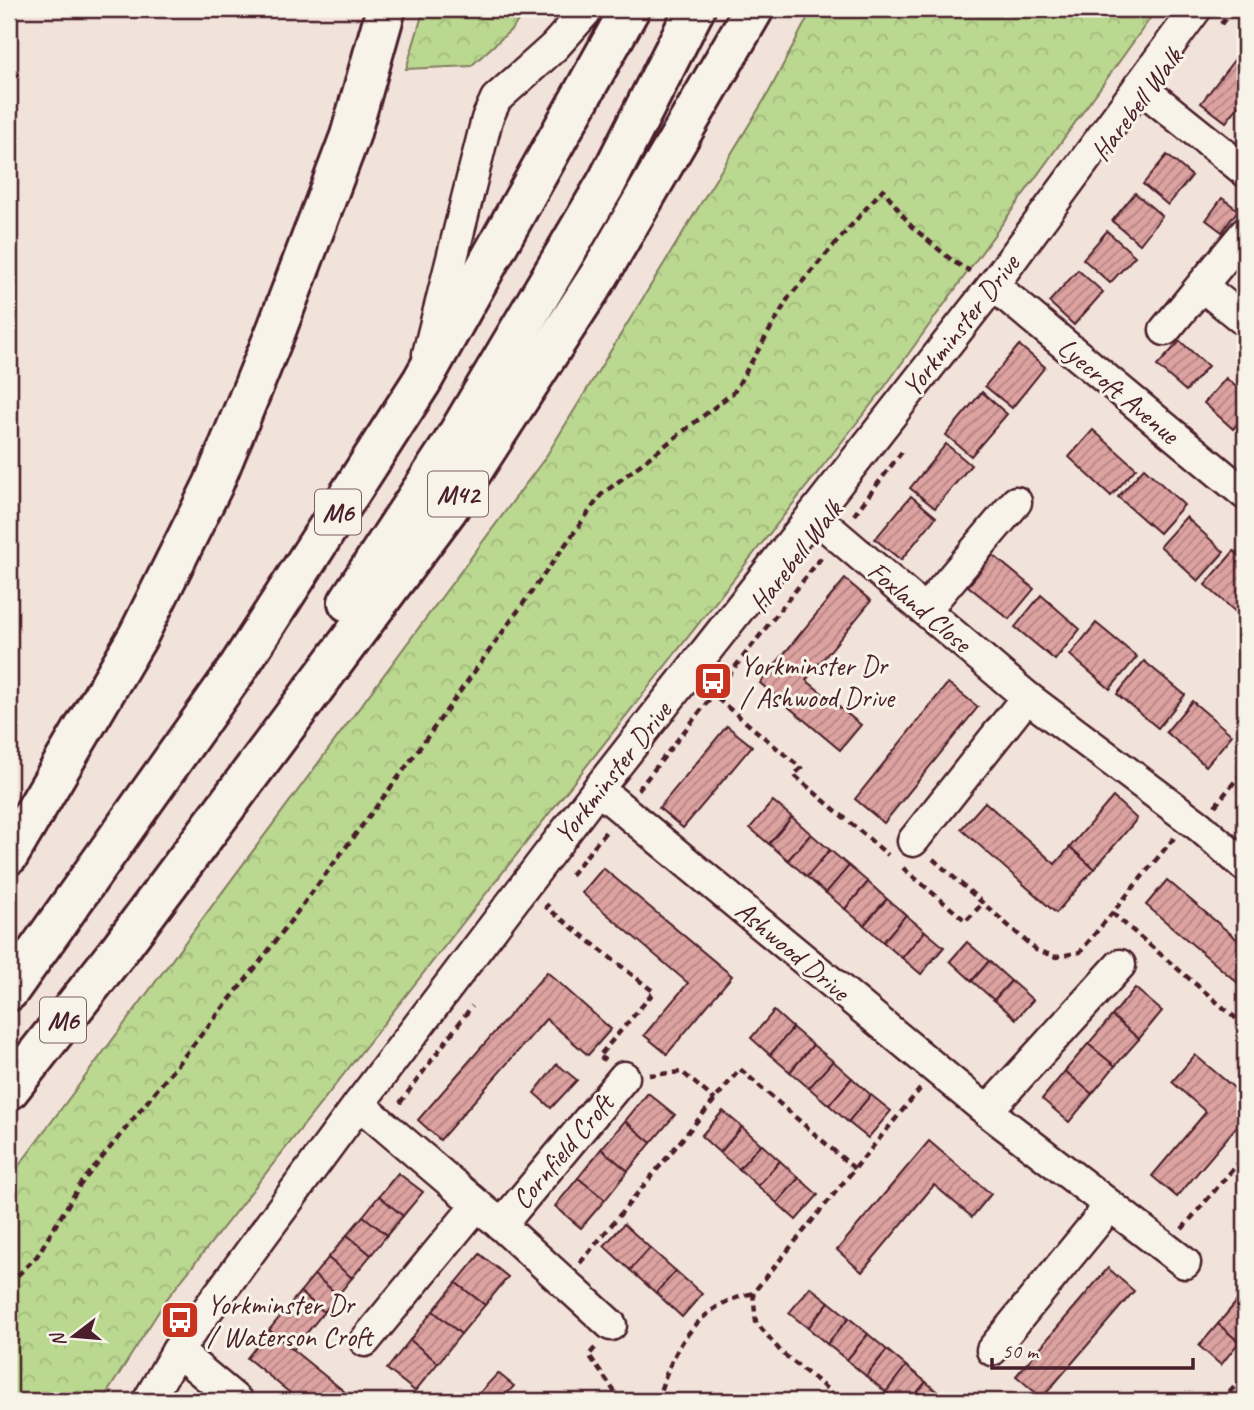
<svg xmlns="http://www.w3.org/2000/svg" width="1254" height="1410" viewBox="0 0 1254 1410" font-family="Caveat,sans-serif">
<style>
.forest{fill:url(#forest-crowns);stroke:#827c5e;stroke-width:2}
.building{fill:url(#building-hatch);stroke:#4a1f2b;stroke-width:2}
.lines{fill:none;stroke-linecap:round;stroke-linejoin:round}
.minor-casing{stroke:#4a1f2b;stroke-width:35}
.highway-casing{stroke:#4a1f2b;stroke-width:44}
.path{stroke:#4a1f2b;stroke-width:4.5;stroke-dasharray:7 5;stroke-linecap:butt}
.minor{stroke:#f7f3e8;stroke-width:30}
.highway{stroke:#f7f3e8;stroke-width:38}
.labels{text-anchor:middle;stroke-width:6;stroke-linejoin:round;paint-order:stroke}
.shield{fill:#f7f3e8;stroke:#7e5f64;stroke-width:2}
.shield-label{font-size:26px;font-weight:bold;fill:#4a1f2b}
.street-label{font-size:28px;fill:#4a1f2b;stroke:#f7f3e8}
.poi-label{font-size:28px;fill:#4a1f2b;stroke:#f7f3e8;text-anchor:start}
</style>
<defs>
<pattern id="forest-crowns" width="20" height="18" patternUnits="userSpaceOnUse" patternTransform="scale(1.75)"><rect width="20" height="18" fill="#bad890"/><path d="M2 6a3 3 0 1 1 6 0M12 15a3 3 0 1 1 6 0" fill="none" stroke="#a1b97c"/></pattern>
<pattern id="building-hatch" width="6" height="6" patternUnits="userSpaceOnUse" patternTransform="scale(1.75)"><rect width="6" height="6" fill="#dda3a1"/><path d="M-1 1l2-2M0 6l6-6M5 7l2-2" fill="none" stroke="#b58483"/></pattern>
</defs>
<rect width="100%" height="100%" fill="#f2e3da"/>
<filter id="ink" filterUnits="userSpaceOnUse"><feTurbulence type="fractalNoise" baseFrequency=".0143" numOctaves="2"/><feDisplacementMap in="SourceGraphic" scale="14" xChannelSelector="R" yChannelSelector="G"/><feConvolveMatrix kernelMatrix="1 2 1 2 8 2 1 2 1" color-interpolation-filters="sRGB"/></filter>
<g filter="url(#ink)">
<g class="forest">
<path d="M424 9H526L513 28 471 66 406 69Z"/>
<path d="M812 9H1157L881 392 166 1300 102 1401H9V1179L545 458 769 92Z"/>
</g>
<g class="building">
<path d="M1245 46V98L1226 122 1201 103Z"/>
<path d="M1167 155 1192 176 1168 205 1143 184Z"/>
<path d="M1135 193 1162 216 1140 244 1112 221Z"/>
<path d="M1222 198 1238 210 1222 232 1206 220Z"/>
<path d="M1107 231 1135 256 1110 283 1083 259Z"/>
<path d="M1078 270 1103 292 1074 325 1049 302Z"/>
<path d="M1180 341 1208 366 1186 391 1157 366Z"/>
<path d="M1019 345 1045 367 1012 408 985 386Z"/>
<path d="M1226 378 1245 395V416L1233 429 1204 403Z"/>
<path d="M982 392 1007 414 971 456 946 435Z"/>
<path d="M1093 430 1136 468 1111 496 1069 457Z"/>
<path d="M946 444 971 465 935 508 910 488Z"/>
<path d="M1144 468 1184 505 1159 533 1118 497Z"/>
<path d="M911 496 936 517 901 560 875 539Z"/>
<path d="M1186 517 1224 552 1198 581 1160 546Z"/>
<path d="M1234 551 1245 560V620L1205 585Z"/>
<path d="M993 555 1034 589 1009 619 968 586Z"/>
<path d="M845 579 871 601 806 680 861 725 840 750 760 683Z"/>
<path d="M1041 595 1080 629 1055 660 1015 627Z"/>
<path d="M1096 623 1137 657 1110 689 1070 655Z"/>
<path d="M1144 661 1185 695 1158 728 1117 694Z"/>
<path d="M948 683 978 707 884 823 855 799Z"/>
<path d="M1192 701 1232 735 1206 766 1166 732Z"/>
<path d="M727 726 752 746 683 828 659 808Z"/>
<path d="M1113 797 1137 819 1094 869 1070 847Z"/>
<path d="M773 801 792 817 769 844 750 828Z"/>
<path d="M985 802 1055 864 1070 847 1094 869 1056 913 961 829Z"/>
<path d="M792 817 811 834 788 860 769 844Z"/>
<path d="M811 834 830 850 807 877 788 860Z"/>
<path d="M830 850 849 866 826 893 807 877Z"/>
<path d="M849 866 868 882 845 909 826 893Z"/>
<path d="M603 868 732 976 667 1054 644 1035 688 983 582 893Z"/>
<path d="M1167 880 1245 946V989L1146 905Z"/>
<path d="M868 882 887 899 864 925 845 909Z"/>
<path d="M887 899 906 915 883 942 864 925Z"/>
<path d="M906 915 925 931 902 958 883 942Z"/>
<path d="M925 931 944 947 921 974 902 958Z"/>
<path d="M967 942 989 961 972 981 950 961Z"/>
<path d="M989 961 1011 981 994 1000 972 981Z"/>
<path d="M547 972 611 1029 588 1055 546 1019 440 1140 418 1120Z"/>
<path d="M1011 981 1033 1000 1016 1019 994 1000Z"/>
<path d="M1135 988 1162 1011 1139 1039 1112 1016Z"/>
<path d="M774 1011 793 1028 770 1055 751 1038Z"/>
<path d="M1112 1016 1139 1039 1115 1066 1088 1044Z"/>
<path d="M793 1028 813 1045 790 1072 770 1055Z"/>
<path d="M1088 1044 1115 1066 1092 1094 1065 1071Z"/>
<path d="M813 1045 833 1061 809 1088 790 1072Z"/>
<path d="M1195 1055 1245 1097V1117L1177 1197 1152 1176 1206 1112 1172 1082Z"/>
<path d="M833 1061 852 1078 829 1105 809 1088Z"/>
<path d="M557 1064 577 1080 551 1108 534 1093Z"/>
<path d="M1065 1071 1092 1094 1069 1122 1042 1099Z"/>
<path d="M852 1078 871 1095 848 1122 829 1105Z"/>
<path d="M648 1093 675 1115 651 1143 625 1121Z"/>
<path d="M871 1095 891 1111 868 1138 848 1122Z"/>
<path d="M723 1111 742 1127 720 1153 701 1136Z"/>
<path d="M625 1121 651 1143 628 1171 601 1149Z"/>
<path d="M742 1127 761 1144 739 1169 720 1153Z"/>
<path d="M929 1141 991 1194 972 1217 934 1185 862 1272 837 1250Z"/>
<path d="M761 1144 780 1161 758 1186 739 1169Z"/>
<path d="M601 1149 628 1171 605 1200 578 1178Z"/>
<path d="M780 1161 799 1178 777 1203 758 1186Z"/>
<path d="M398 1173 423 1192 403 1216 379 1196Z"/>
<path d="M578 1178 605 1200 581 1228 555 1206Z"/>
<path d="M799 1178 818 1195 796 1220 777 1203Z"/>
<path d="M379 1196 403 1216 387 1235 363 1216Z"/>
<path d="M363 1216 387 1235 371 1255 347 1235Z"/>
<path d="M624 1224 650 1248 630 1270 604 1246Z"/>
<path d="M347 1235 371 1255 352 1278 328 1258Z"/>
<path d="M650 1248 676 1271 656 1293 630 1270Z"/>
<path d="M480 1254 508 1277 485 1305 456 1283Z"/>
<path d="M328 1258 352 1278 338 1295 314 1275Z"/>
<path d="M1108 1268 1134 1291 1042 1398 1016 1376Z"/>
<path d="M676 1271 702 1294 682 1317 656 1293Z"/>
<path d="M314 1275 338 1295 324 1312 300 1292Z"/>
<path d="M456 1283 485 1305 461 1334 433 1311Z"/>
<path d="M810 1287 829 1302 808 1328 789 1313Z"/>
<path d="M300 1292 324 1312 293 1350 269 1330Z"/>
<path d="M1237 1301 1245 1309V1335L1239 1342 1218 1324Z"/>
<path d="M829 1302 849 1318 827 1344 808 1328Z"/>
<path d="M433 1311 461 1334 438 1363 410 1340Z"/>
<path d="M849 1318 868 1334 847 1360 827 1344Z"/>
<path d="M1218 1324 1239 1342 1221 1365 1199 1346Z"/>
<path d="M269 1330 293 1350 356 1401H300L247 1358Z"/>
<path d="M868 1334 887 1350 866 1376 847 1360Z"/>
<path d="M410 1340 438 1363 415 1391 387 1369Z"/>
<path d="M887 1350 906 1366 886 1392 866 1376Z"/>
<path d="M906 1366 926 1382 910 1401H897L886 1392Z"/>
<path d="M498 1373 514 1386 500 1401H472Z"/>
<path d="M926 1382 945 1398 942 1401H910Z"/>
</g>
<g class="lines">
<g class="minor-casing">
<g id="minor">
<path d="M1139 86 1245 171"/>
<path d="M993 285 1245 494"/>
<path d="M1202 286 1245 321"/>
<path d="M1165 330 1245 233"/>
<path d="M428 354 487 119 496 99 554 47 588 9"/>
<path d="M813 515 1027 697 1199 826 1245 866"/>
<path d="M925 610 1016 502"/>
<path d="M598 789 987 1111 1185 1263"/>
<path d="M913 841 1027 697"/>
<path d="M359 1104 501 1225 611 1325"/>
<path d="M987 1111 1120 965"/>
<path d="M501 1225 624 1077"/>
<path d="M365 1341 477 1205"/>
<path d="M992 1350 1109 1207"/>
<path d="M177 1351 237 1401"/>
<path d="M148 1401 177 1351 359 1104 598 789 993 285 1196 9"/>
</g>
</g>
<g class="highway-casing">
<g id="highway">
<path d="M348 602 452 444 607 182 695 9"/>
<path d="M9 855 138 636 213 485 276 331 350 136 386 9"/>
<path d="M9 991 236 671 422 381 630 9"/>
<path d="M9 1090 119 950 448 509 600 274 754 9"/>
</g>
</g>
<g class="path">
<path d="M1221 24 1233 9"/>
<path d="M854 515 904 449"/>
<path d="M821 558 713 695 801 768 794 775 888 855"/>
<path d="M638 790 713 695"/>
<path d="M1215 806 1245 769"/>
<path d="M933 859 1036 950 1056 957 1080 952 1174 838"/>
<path d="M903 868 966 921 983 903"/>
<path d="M571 875 607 830"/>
<path d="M549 904 546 907 654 992 599 1056 605 1060"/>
<path d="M1112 913 1245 1026"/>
<path d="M649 1075 682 1072 715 1100"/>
<path d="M400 1103 472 1006"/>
<path d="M1182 1229 1245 1155"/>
<path d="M580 1263 740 1069 855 1169"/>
<path d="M9 1284 37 1256 80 1185 256 967 403 771 601 495 734 392 789 297 883 189 911 226 954 262 970 271"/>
<path d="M595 1348 589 1355 621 1401"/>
<path d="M836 1396 782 1353 756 1322 753 1293 920 1089"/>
<path d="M657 1401C669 1362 685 1325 722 1304 731 1299 743 1296 753 1293"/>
<path d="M817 1401 836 1396 847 1401"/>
<path d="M1221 1401 1245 1376"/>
</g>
<use href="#minor" class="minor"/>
<use href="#highway" class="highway"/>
</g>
</g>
<defs>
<g id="bus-square" transform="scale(2.0125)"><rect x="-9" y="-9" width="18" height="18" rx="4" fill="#c8321e" stroke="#f7f3e8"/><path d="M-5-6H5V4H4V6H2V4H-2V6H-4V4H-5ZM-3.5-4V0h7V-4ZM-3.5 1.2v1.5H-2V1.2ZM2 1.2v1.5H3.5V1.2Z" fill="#fff"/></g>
</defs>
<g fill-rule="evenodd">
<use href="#bus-square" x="713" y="681"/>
<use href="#bus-square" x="180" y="1320"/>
</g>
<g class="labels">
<g class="shield">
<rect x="428" y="471.5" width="60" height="45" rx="5"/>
<rect x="315" y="489.5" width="46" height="45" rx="5"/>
<rect x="40" y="997.5" width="46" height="45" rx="5"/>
</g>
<g class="shield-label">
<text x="458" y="503">M42</text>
<text x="338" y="521">M6</text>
<text x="63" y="1029">M6</text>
</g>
<g class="street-label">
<text transform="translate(1136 104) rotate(-53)" y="10">Harebell Walk</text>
<text transform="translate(960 325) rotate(-52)" y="10">Yorkminster Drive</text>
<text transform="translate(1119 390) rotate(40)" y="10">Lyecroft Avenue</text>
<text transform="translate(795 556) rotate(-52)" y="10">Harebell Walk</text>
<text transform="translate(920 606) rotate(40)" y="10">Foxland Close</text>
<text transform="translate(612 772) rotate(-52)" y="10">Yorkminster Drive</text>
<text transform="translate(793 950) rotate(40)" y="10">Ashwood Drive</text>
<text transform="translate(562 1151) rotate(-50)" y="10">Cornfield Croft</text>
</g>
<g class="poi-label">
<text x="740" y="675">Yorkminster Dr<tspan x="740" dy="32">/ Ashwood Drive</tspan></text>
<text x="207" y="1314">Yorkminster Dr<tspan x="207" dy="32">/ Waterson Croft</tspan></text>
</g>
</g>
<rect width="1254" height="1410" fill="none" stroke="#f7f3e8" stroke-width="35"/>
<rect x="18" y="18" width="1219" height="1375" fill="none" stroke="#4a1f2b" stroke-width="2.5" filter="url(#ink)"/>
<g transform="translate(74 1336) rotate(254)" stroke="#f7f3e8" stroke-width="5" paint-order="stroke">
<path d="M0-5L12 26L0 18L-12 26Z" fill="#4a1f2b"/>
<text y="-10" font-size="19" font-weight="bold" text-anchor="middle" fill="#4a1f2b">N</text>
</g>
<path d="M992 1358v10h201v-10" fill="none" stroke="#4a1f2b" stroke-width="3.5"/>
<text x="1002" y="1358" font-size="21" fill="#4a1f2b" stroke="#f7f3e8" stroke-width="5" paint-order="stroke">50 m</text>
</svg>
